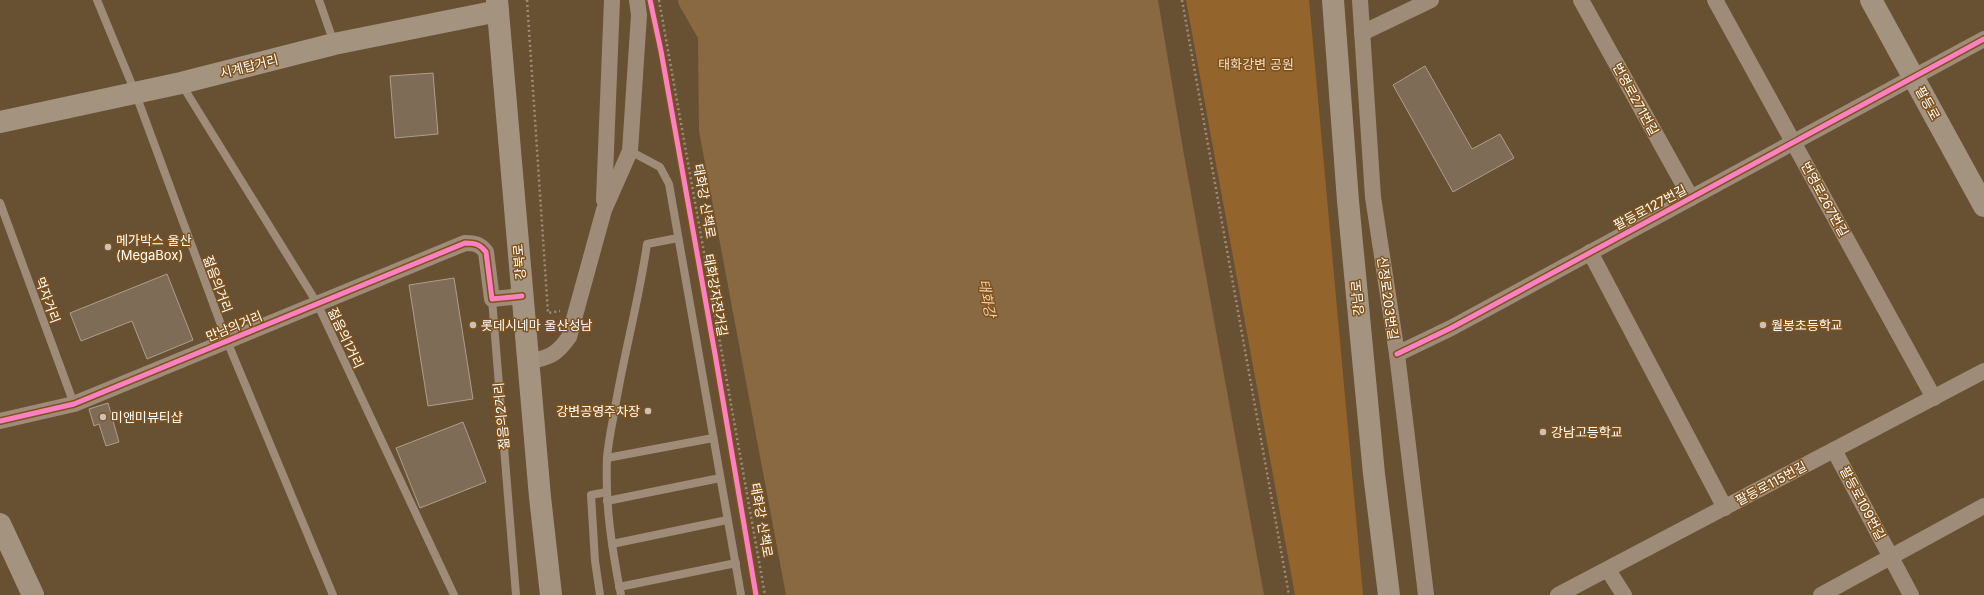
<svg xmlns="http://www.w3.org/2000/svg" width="1984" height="595" viewBox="0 0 1984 595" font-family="Inter,'Noto Sans KR',sans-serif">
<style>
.green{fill:#94642d}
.water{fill:#896942}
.building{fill:#7f6c56;stroke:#ad9e8c}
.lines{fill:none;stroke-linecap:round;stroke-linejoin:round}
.path{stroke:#9f8c78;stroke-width:2.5;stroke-dasharray:2 3;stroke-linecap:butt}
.lane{stroke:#9f8c78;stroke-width:8}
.street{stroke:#9f8c78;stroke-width:16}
.secondary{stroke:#a4937f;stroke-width:22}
.cycleway-casing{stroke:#7e521d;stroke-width:8}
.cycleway{stroke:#ff80c0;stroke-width:5}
.poi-dot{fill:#cac2b8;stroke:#7e521d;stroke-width:1.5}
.labels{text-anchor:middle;stroke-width:3;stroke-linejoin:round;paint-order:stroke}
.park-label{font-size:13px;fill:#f6dec4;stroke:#7e521d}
.street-label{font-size:13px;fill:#fff;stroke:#7e521d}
.poi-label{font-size:13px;fill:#fff;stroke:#7e521d;text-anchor:start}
.water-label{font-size:14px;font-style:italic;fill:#f0cfab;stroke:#7e521d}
</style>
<rect width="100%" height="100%" fill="#685033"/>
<path class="green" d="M1186 0H1309L1363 595H1295Z"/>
<path class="water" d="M678 0H1158L1184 155 1264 595H786L699 131 698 38 679 5Z"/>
<g class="building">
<path d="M1425 66 1472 149 1500 134 1514 158 1453 192 1393 85Z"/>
<path d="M433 73 438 134 395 138 390 76Z"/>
<path d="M167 274 193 340 147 359 132 321 81 341 70 313Z"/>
<path d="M454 278 473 399 428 406 409 285Z"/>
<path d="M108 403 119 442 106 446 99 424 94 426 89 409Z"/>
<path d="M463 422 486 482 420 508 396 448Z"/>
</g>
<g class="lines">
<g class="path">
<path d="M527 0 548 313 560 311"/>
<path d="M659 0 765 595"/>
<path d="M1182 0 1289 595"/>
</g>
<g class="lane">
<path d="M97 0 135 92 227 341 333 595"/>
<path d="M319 0 334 43"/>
<path d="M182 85 317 303 454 595"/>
<path d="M630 151 660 167 669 184 741 595"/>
<path d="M0 203 74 404"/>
<path d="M492 299 516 595"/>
<path d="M607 458 713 438"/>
<path d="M607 501 720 478"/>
<path d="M612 544 727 520"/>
<path d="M619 587 736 563"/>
<path d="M600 595 595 561 591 495 607 492"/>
<path d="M621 595C612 550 605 505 607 459 608 444 611 429 614 414 623 357 639 301 647 244L678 238"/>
</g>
<g class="street">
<path d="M1360 0 1373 197 1397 354 1426 595"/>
<path d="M1581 0 1691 198"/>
<path d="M1715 0 1934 398"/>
<path d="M1362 33 1431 0"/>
<path d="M604 200 612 0"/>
<path d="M1590 252 1725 508"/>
<path d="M1397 354 1451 328 1984 39"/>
<path d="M529 361C550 358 557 354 569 337L604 210 630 151 639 15 637 0"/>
<path d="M0 421 74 404 465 243C475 243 480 244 486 252L492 299 522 296"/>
<path d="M1834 450 1911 595"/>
<path d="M1608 570 1624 595"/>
<path d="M1558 595 1984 371"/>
<path d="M1821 595 1984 506"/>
</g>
<g class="secondary">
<path d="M497 0 540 497 551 595"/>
<path d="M1333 0 1348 201 1374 474 1389 595"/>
<path d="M1871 0 1984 206"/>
<path d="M0 122 181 83 334 44 498 11"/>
<path d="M0 524 33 595"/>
</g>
<g class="cycleway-casing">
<g id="cycleway">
<path d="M650 0 661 51 715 354 756 595"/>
<path d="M1397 354 1451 328 1984 39"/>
<path d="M0 421 74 404 465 243C475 243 480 244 486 252L492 299 522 296"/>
</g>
</g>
<use href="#cycleway" class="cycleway"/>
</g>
<g class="poi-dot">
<circle cx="108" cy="247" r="4"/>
<circle cx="473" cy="325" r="4"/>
<circle cx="1763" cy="325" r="4"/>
<circle cx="648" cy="411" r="4"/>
<circle cx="103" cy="417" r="4"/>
<circle cx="1543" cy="432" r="4"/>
</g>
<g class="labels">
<g class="park-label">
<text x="1256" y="69">태화강변 공원</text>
</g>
<g class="street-label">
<text transform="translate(249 66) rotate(-14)" y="5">시계탑거리</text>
<text transform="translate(1636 99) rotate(61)" y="5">번영로271번길</text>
<text transform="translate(1928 103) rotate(61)" y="5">팔등로</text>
<text transform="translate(1825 199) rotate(61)" y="5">번영로267번길</text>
<text transform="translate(705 201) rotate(80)" y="5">태화강 산책로</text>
<text transform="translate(1650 207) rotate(-28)" y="5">팔등로127번길</text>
<text transform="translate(519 262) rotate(-95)" y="5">강북로</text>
<text transform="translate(218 284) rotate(70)" y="5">젊음의거리</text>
<text transform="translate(716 295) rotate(80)" y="5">태화강자전거길</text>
<text transform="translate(1357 298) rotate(-95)" y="5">강남로</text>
<text transform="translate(1388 298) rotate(82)" y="5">신정로203번길</text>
<text transform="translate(48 300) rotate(70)" y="5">먹자거리</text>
<text transform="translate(234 326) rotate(-22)" y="5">만남의거리</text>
<text transform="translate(346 338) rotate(65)" y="5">젊음의1거리</text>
<text transform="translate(501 416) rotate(-95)" y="5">젊음의2거리</text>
<text transform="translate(1771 483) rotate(-28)" y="5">팔등로115번길</text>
<text transform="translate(1863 503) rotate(62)" y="5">팔등로109번길</text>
<text transform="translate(762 520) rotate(80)" y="5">태화강 산책로</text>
</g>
<g class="poi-label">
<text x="116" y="245">메가박스 울산<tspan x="116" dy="15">(MegaBox)</tspan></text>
<text x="481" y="330">롯데시네마 울산성남</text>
<text x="1771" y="330">월봉초등학교</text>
<text x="640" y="416" text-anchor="end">강변공영주차장</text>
<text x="111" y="422">미앤미뷰티샵</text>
<text x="1551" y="437">강남고등학교</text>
</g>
<g class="water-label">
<text transform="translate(987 298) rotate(79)" y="5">태화강</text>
</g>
</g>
</svg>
